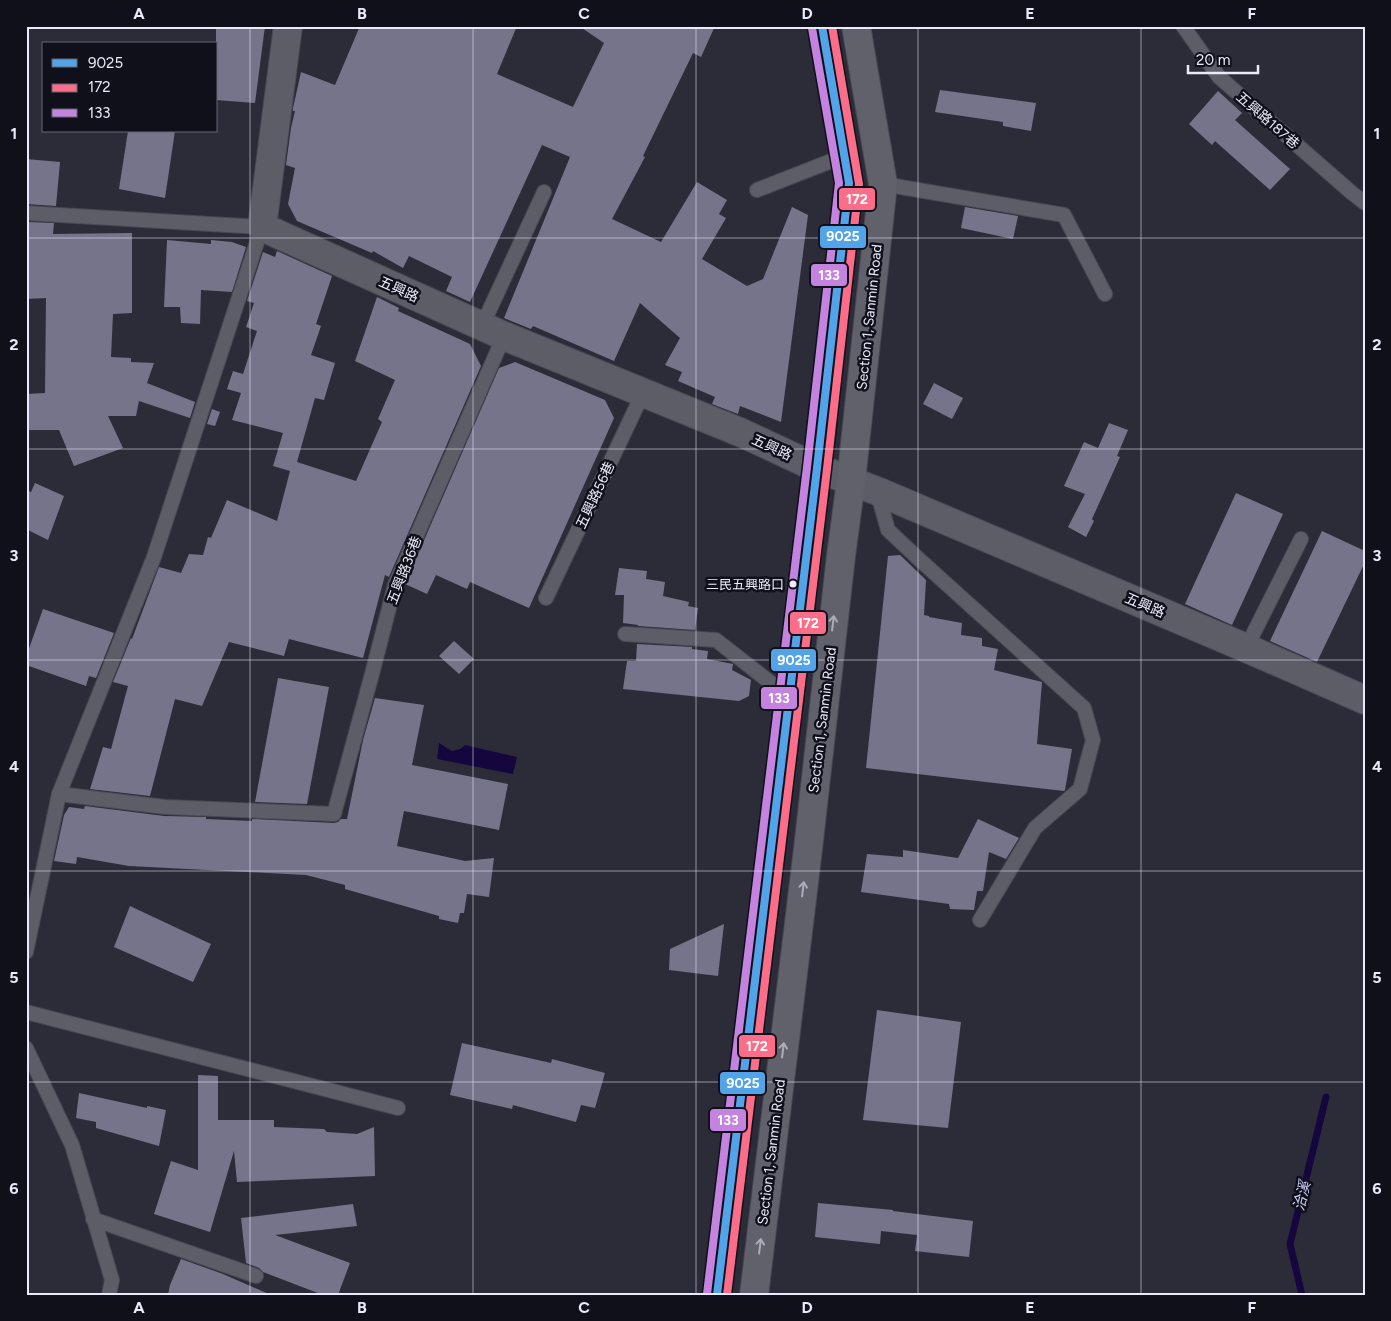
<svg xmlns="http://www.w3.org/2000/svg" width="1391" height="1321" viewBox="0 0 1391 1321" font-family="Figtree,'Noto Sans TC',sans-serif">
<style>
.water{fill:#15073e}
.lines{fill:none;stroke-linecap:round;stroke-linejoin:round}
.stream{stroke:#15073e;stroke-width:7}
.building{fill:#75748a}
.lane-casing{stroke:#484853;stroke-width:16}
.street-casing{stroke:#484853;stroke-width:30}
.secondary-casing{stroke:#484853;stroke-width:30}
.lane{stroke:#5d5d68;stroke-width:14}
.street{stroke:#5d5d68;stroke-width:28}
.secondary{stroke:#61616c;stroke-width:28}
.bus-1-casing{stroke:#10101b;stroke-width:11}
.bus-2-casing{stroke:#10101b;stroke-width:11}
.bus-3-casing{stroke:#10101b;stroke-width:11}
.bus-1{stroke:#53a3e8;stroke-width:8}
.bus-2{stroke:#fb6d88;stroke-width:8}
.bus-3{stroke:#c483df;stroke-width:8}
.oneway{stroke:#acacba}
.grid{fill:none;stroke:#eaeafa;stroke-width:1;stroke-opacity:0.55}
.bus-dot{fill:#eaeafa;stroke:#10101b;stroke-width:2}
.labels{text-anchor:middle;stroke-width:5;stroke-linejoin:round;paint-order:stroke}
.bus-label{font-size:13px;fill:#eaeafa;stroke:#10101b;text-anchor:end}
.street-label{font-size:14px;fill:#eaeafa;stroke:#10101b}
.water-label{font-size:15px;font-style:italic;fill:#cecffd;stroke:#10101b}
.line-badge{stroke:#10101b;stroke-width:2}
.badge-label{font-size:14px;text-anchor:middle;font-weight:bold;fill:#fff}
.neatline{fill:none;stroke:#eaeafa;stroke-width:2}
.grid-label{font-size:16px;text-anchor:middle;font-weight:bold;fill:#eaeafa}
</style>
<rect width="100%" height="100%" fill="#2c2c38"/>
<path class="water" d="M439 743 452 751 460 749 465 745 517 757 513 774 437 759Z"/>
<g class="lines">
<path class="stream" d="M1302 1295 1290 1244 1326 1097"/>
</g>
<g class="building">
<path d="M216 26H265L255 103 216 100Z"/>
<path d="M360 26H517L497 74 573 107 604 43 579 26H715L701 57 693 53 643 156 645 157 612 219 661 242 697 182 727 200 719 214 726 218 702 259 747 286 763 279 792 207 808 215 781 422 740 406 738 414 712 404 715 397 678 381 682 372 665 365 680 338 640 303 614 361 533 326 531 329 504 318 570 157 542 145 470 302 446 291 452 277 409 256 403 268 373 251 372 253 297 221 288 204 295 168 286 165 291 128 295 111H293V108L301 72 335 85Z"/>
<path d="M940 90 1036 103 1031 131 1003 126V122L935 112Z"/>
<path d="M1218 91 1242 113 1235 120 1290 169 1270 190 1215 141 1212 145 1189 124Z"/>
<path d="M128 131H175L165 198 119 189Z"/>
<path d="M26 159 60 162 56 206 26 204Z"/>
<path d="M965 207 1018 216 1013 239 961 228Z"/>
<path d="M26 222 54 223 53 234 132 233V313L113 314 111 357 131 358V362L154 363 147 383 195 402 190 418 139 401 136 416H108L123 448 74 466 59 430H26V394L45 393 46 298 26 299Z"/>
<path d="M167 240 211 244V240L232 242 246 247 232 292 201 290 200 324 181 323 180 307H164Z"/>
<path d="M277 251 332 276 316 324 321 326 311 355 335 363 324 400 315 398 297 462 356 481 382 422 378 419 395 380 355 361 377 297 399 308 398 311 470 344 481 366 389 577 385 575 363 658 289 639 284 656 229 642 202 706 175 699 150 796 90 789 103 747 111 749 128 686 113 682 131 638 132 639 159 567 181 573 189 554 203 555 208 537 211 538 227 500 277 521 290 471 273 466 283 433 232 420 241 393 227 389 233 371 243 374 257 331 246 327 254 303 247 301 263 252 275 257Z"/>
<path d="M515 362 605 400 614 418 529 608 470 582 467 589 436 575 427 594 405 584 499 368Z"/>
<path d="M934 383 963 398 952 419 923 404Z"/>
<path d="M212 409 220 412 215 426 207 424Z"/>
<path d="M1109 423 1128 430 1117 456 1120 457 1092 519 1094 521 1086 537 1068 527 1085 494 1064 486 1084 442 1098 448Z"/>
<path d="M35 483 64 496 48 540 26 529V490L31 492Z"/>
<path d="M1236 493 1283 514 1232 625 1185 604Z"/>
<path d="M1322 531 1365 551V562L1317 662 1270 641Z"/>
<path d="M900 555 926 580 924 615 929 616V617L962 623 961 635 982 638V646L998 649 994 670 1042 682 1037 744 1072 749 1065 790 1064 791 866 768 888 556Z"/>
<path d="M619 568 647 571 646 579 665 582 663 596 689 602 688 606 698 608 695 630 638 626V625L623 623 624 595H615Z"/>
<path d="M43 609 114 633 96 678 89 676 86 686 26 665V657Z"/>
<path d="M454 641 474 659 459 674 439 656Z"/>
<path d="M637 644 692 647V649L708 651 707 659 733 664 732 670 751 680 749 696 739 701 623 689 627 661H636Z"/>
<path d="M278 678 329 687 307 804 255 802Z"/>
<path d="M375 698 424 705 412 765 508 784 499 830 404 811 397 846 465 861 494 858 489 897 467 894 464 913H460L458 923 439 919V916L345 889V885L306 875 129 866 77 857 76 864 54 861 64 815 69 807 84 809 85 806 164 816 206 817V819L252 821V819L334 823 338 822 341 819H347L363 740Z"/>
<path d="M978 819 1019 838 1006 859 989 852 983 891H977L974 910 950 909 949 904 861 892 867 854 903 857V850L958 858Z"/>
<path d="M130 906 211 944 193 982 114 947Z"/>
<path d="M724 924 718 976 669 970 670 949Z"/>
<path d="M877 1010 961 1022 948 1128 863 1120Z"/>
<path d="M462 1043 551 1063 552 1059 605 1073 595 1108 581 1105 576 1122 513 1105 512 1109 450 1095Z"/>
<path d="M198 1075 218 1076V1120H274V1127L324 1129 327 1132 357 1134 374 1127 375 1176 237 1182 234 1151 210 1232 154 1214 171 1161 198 1170Z"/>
<path d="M79 1093 147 1108V1106L166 1110 159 1146 96 1128V1122L76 1118Z"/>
<path d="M818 1203 893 1210V1211L973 1221 969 1257 915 1251 917 1235 881 1231 880 1244 815 1237Z"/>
<path d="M353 1204 357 1226 275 1235 350 1263 338 1295H323L263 1272 259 1268 246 1263 241 1218Z"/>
<path d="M181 1259 223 1274 271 1295H168L170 1285Z"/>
</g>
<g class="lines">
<g class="lane-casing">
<g id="lane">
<path d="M1183 26 1219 77 1352 193 1365 203"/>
<path d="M883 184 1064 215 1105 294"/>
<path d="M757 190 844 156"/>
<path d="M26 213 262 227 154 557 59 794 26 952"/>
<path d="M482 326 544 192"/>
<path d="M877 491 888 530 921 561 1084 708 1093 740 1080 789 1035 828 980 920"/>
<path d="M546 598 643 393"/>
<path d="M625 634 716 640 789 697"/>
<path d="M1246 648 1301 539"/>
<path d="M59 794 165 807 334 814 372 674 395 585 504 336"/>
<path d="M26 1012 398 1108"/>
<path d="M26 1048 72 1145 112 1280 109 1295"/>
<path d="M93 1219 256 1276"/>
</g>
</g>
<g class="street-casing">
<path id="street" d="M288 26 262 227 504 336 742 433 817 468 877 491 1246 648 1365 700"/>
</g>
<g class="secondary-casing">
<g id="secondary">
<path d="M717 1295 817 468 849 183 822 26"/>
<path d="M754 1295 808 849 841 556 851 481 883 184 856 26"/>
</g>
</g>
<use href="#lane" class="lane"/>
<use href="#street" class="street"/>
<use href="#secondary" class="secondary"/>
<g class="bus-1-casing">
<path id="bus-1" d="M717 1295 817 468 849 183 822 26"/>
</g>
<g class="bus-2-casing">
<path id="bus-2" d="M727 1295 827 469 859 184 832 26"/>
</g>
<g class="bus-3-casing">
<path id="bus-3" d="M707 1294 807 467 839 183 812 28"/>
</g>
<use href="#bus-1" class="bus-1"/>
<use href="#bus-2" class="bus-2"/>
<use href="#bus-3" class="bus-3"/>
</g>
<defs><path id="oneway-shaft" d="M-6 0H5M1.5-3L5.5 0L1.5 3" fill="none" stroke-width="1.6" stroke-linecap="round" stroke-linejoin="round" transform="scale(1.25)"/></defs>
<g class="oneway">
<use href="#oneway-shaft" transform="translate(833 623) rotate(-83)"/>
<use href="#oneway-shaft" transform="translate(803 889) rotate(-83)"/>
<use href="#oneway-shaft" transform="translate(783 1050) rotate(-83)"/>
<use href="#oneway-shaft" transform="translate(760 1246) rotate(-83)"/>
</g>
<path class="grid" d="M250 26V1295M473 26V1295M696 26V1295M918 26V1295M1141 26V1295M26 238H1365M26 449H1365M26 660H1365M26 871H1365M26 1082H1365"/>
<circle class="bus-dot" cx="793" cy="584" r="4.5"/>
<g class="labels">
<g class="bus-label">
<text x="784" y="589">三民五興路口</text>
</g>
<g class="street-label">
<text transform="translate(1268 120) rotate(41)" y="5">五興路187巷</text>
<text transform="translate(399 289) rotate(24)" y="5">五興路</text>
<text transform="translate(869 317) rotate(-84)" y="5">Section 1, Sanmin Road</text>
<text transform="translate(772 447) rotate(25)" y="5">五興路</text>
<text transform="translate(595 495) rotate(-65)" y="5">五興路56巷</text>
<text transform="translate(404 570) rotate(-69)" y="5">五興路36巷</text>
<text transform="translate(1145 605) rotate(23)" y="5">五興路</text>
<text transform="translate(822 720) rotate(-83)" y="5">Section 1, Sanmin Road</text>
<text transform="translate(771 1152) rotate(-83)" y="5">Section 1, Sanmin Road</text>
</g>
<g class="water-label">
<text transform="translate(1302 1196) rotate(-76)" y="5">洽溪</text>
</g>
</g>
<g class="line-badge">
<rect x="838" y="187" width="38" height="24" rx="5" fill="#fb6d88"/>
<rect x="819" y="225" width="48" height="24" rx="5" fill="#53a3e8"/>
<rect x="810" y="263" width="38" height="24" rx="5" fill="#c483df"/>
<rect x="789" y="611" width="38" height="24" rx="5" fill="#fb6d88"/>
<rect x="770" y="648" width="47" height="24" rx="5" fill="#53a3e8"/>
<rect x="760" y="686" width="38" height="24" rx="5" fill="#c483df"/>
<rect x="738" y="1034" width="38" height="24" rx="5" fill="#fb6d88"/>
<rect x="719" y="1071" width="47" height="24" rx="5" fill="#53a3e8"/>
<rect x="709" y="1108" width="38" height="24" rx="5" fill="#c483df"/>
</g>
<g class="badge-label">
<text x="857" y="204">172</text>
<text x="843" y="241">9025</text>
<text x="829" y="280">133</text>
<text x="808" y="628">172</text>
<text x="794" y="665">9025</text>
<text x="779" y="703">133</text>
<text x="757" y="1051">172</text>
<text x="743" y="1088">9025</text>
<text x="728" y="1125">133</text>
</g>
<rect width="1391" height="1321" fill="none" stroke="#10101b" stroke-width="55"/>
<rect x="42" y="42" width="175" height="90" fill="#10101b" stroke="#676774"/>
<rect x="52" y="59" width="25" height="8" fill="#53a3e8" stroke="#676774"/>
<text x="88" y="68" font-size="15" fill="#eaeafa">9025</text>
<rect x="52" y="84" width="25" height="8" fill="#fb6d88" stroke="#676774"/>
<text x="88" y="92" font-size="15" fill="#eaeafa">172</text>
<rect x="52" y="109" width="25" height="8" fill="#c483df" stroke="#676774"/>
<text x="88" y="118" font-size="15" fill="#eaeafa">133</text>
<path d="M1188 65v8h70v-8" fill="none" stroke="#eaeafa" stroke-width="2.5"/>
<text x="1196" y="65" font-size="15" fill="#eaeafa" stroke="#10101b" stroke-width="4" paint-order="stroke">20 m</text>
<rect x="28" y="28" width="1336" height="1266" class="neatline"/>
<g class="grid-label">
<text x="139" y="19">A</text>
<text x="362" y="19">B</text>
<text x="584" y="19">C</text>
<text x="807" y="19">D</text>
<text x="1030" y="19">E</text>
<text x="1252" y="19">F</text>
<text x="14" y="139">1</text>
<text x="1377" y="139">1</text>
<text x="14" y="350">2</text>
<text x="1377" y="350">2</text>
<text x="14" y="561">3</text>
<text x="1377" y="561">3</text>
<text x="14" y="772">4</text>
<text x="1377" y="772">4</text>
<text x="14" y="983">5</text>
<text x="1377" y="983">5</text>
<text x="14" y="1194">6</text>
<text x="1377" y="1194">6</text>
<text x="139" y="1313">A</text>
<text x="362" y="1313">B</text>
<text x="584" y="1313">C</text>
<text x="807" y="1313">D</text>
<text x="1030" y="1313">E</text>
<text x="1252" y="1313">F</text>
</g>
</svg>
